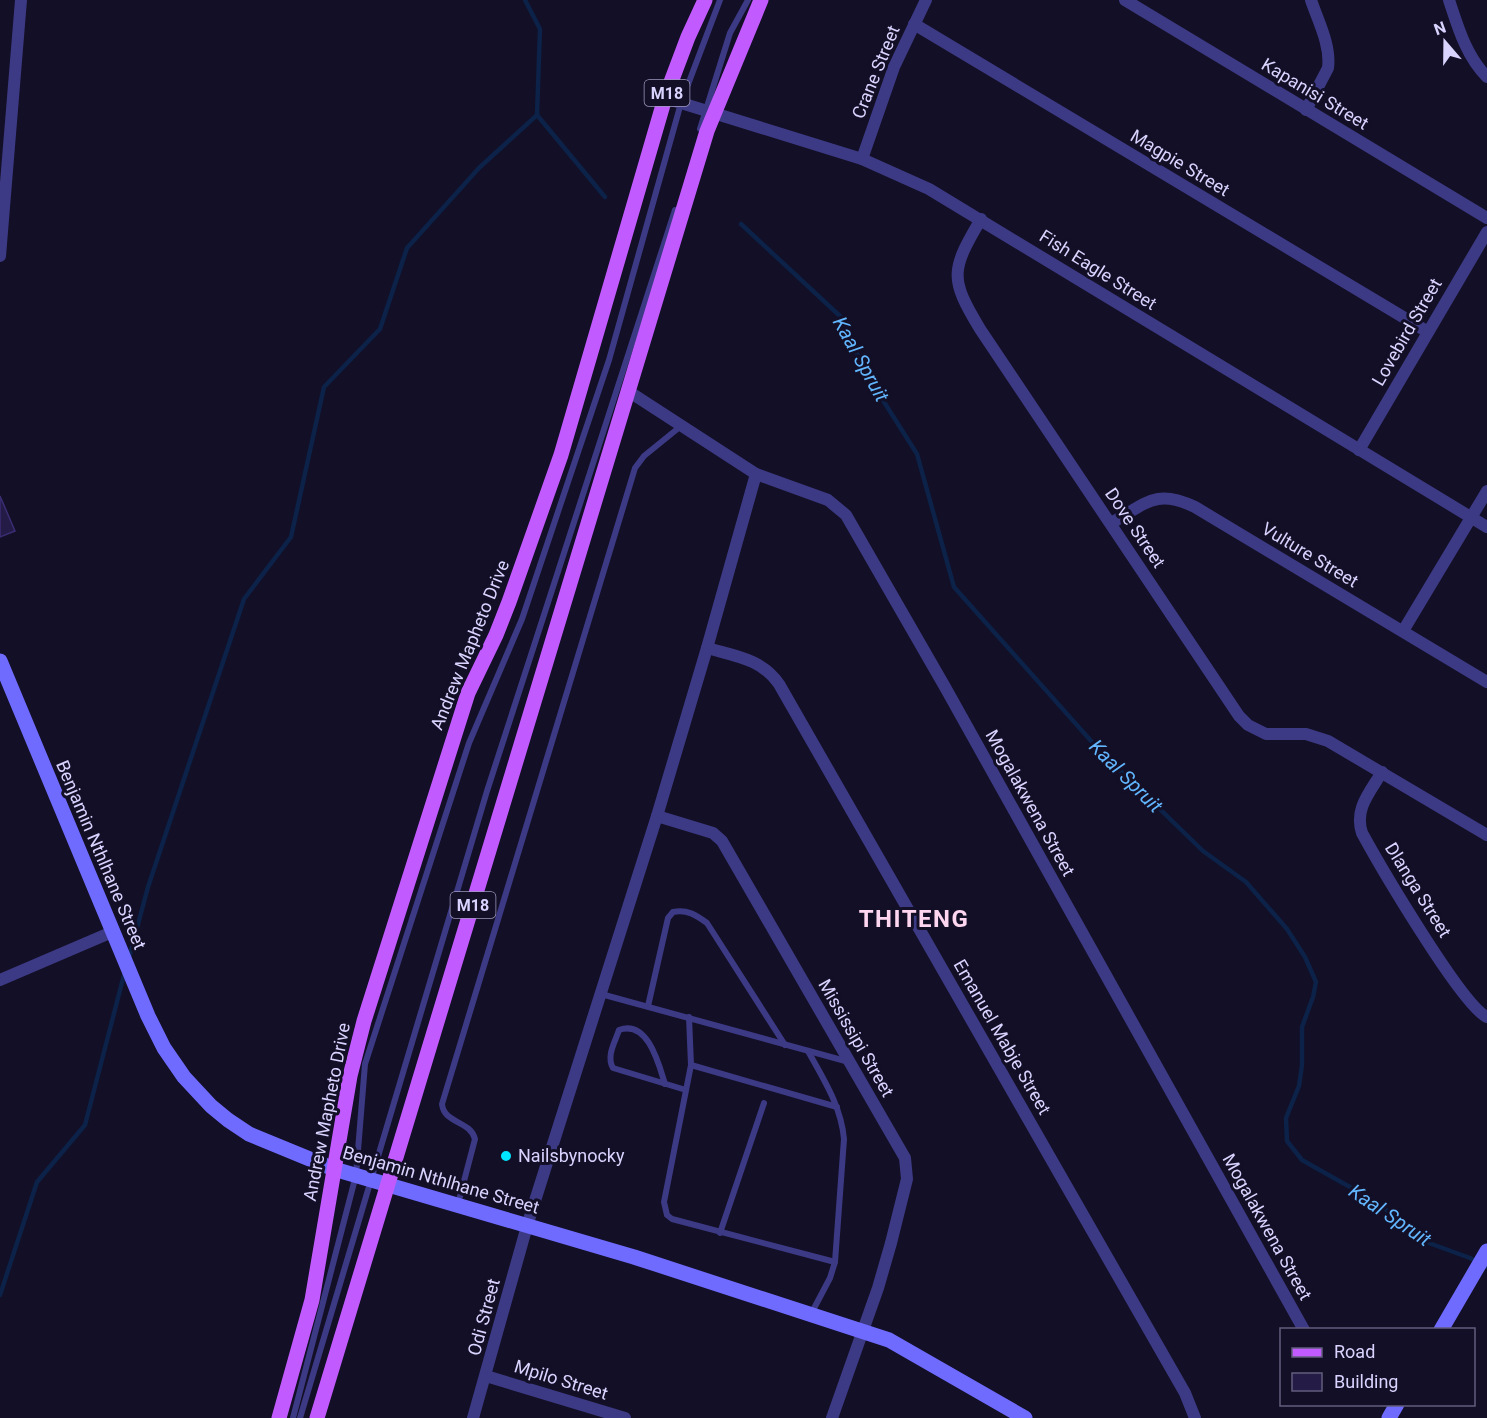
<svg xmlns="http://www.w3.org/2000/svg" width="1487" height="1418" viewBox="0 0 1487 1418" font-family="Roboto,sans-serif">
<style>
.lines{fill:none;stroke-linecap:round;stroke-linejoin:round}
.stream{stroke:#0c2248;stroke-width:4.5}
.building{fill:#241b47;stroke:#3b2d73;stroke-width:1.5}
.lane{stroke:#3d3a85;stroke-width:6}
.street{stroke:#3d3a85;stroke-width:12}
.secondary{stroke:#6f6bff;stroke-width:15}
.primary{stroke:#c25bff;stroke-width:15}
.poi-dot{fill:#00e5ff;stroke:#130f26;stroke-width:2}
.labels{text-anchor:middle;stroke-width:6;stroke-linejoin:round;paint-order:stroke}
.shield{fill:#130f26;stroke:#9e99be;stroke-width:1.5}
.shield-label{font-size:16px;font-weight:bold;fill:#d9d4ff}
.street-label{font-size:18px;fill:#d9d4ff;stroke:#130f26}
.poi-label{font-size:18px;fill:#d9d4ff;stroke:#130f26;text-anchor:start}
.water-label{font-size:20px;font-style:italic;fill:#62b6ff;stroke:#130f26}
.district-label{font-size:24px;font-weight:bold;letter-spacing:1.5px;fill:#ffd6f0;stroke:#130f26}
</style>
<rect width="100%" height="100%" fill="#130f26"/>
<g class="lines">
<g class="stream">
<path d="M525 0 540 29 537 115 605 197"/>
<path d="M741 224 841 317 865 372 917 454 954 587 1100 751 1203 851 1246 882 1287 929 1305 957 1316 982 1313 997 1302 1027V1065L1299 1086 1286 1118 1287 1141 1302 1160 1380 1204 1418 1239 1470 1258 1487 1267"/>
<path d="M129 958 148 887 244 599 291 537 324 387 380 329 407 248 479 168 537 115"/>
<path d="M0 1295 37 1182 85 1125 125 971"/>
</g>
</g>
<path class="building" d="M0 496 15 531 0 537Z"/>
<g class="lines">
<g class="lane">
<path d="M700 129 730 33 748 0"/>
<path d="M601 994 849 1062"/>
<path d="M648 1006 668 918 673 912C687 909 696 915 707 923L785 1045"/>
<path d="M689 1017 691 1065 664 1202 667 1215 672 1219 835 1262"/>
<path d="M808 1051C824 1080 841 1106 844 1139L835 1262 830 1278 811 1314"/>
<path d="M691 1065 837 1107"/>
<path d="M665 1084C659 1065 648 1019 619 1030 615 1042 606 1056 613 1068L686 1090"/>
<path d="M458 1204 475 1139C470 1120 444 1124 442 1104L635 468 644 456 681 426"/>
<path d="M720 1233 764 1103"/>
<path d="M293 1418 356 1175 365 1064 469 743 522 619 609 360 681 103 720 0"/>
<path d="M300 1418 487 791 675 210"/>
</g>
<g class="street">
<path d="M1125 0 1487 218"/>
<path d="M1449 0C1458 27 1466 56 1487 77"/>
<path d="M914 24 1428 332"/>
<path d="M665 98 862 159 929 189 1487 527"/>
<path d="M1306 110 1328 68C1331 45 1318 21 1311 0"/>
<path d="M862 159 894 67 926 0"/>
<path d="M981 219C951 270 949 278 980 329L1239 716 1248 725 1266 734H1306L1328 741 1487 835"/>
<path d="M0 256 21 0"/>
<path d="M628 391 756 474 828 500 846 515 945 687 1304 1330"/>
<path d="M1359 450 1487 232"/>
<path d="M1111 523C1146 504 1155 488 1195 507L1487 682"/>
<path d="M1403 631 1487 491"/>
<path d="M707 648C735 656 762 659 779 684L1185 1393 1195 1418"/>
<path d="M1382 772C1370 792 1354 809 1362 833 1379 864 1462 1006 1487 1017"/>
<path d="M657 816 713 833 722 841 905 1158 907 1179 891 1243 878 1288 832 1418"/>
<path d="M0 980 112 932"/>
<path d="M486 1376 625 1418"/>
<path d="M473 1418 527 1226 657 816 707 648 756 474"/>
</g>
<g class="secondary">
<path d="M0 661 148 1016 164 1048 184 1077 211 1106 228 1120 249 1134 334 1169 634 1257 889 1340 1025 1418"/>
<path d="M1441 1330 1487 1251"/>
<path d="M1389 1418 1397 1404"/>
</g>
<g class="primary">
<path d="M279 1418 312 1300 350 1076 364 1021 468 693 496 635 509 602 561 455 665 98 688 37 705 0"/>
<path d="M317 1418 707 131 761 0"/>
</g>
</g>
<circle class="poi-dot" cx="506" cy="1156" r="6"/>
<g class="labels">
<g class="shield">
<rect x="644.5" y="80" width="45" height="26" rx="4.5"/>
<rect x="450.5" y="892" width="45" height="26" rx="4.5"/>
</g>
<g class="shield-label">
<text x="667" y="99">M18</text>
<text x="473" y="911">M18</text>
</g>
<g class="street-label">
<text transform="translate(876 72) rotate(-68)" y="6">Crane Street</text>
<text transform="translate(1315 94) rotate(31)" y="6">Kapanisi Street</text>
<text transform="translate(1180 163) rotate(31)" y="6">Magpie Street</text>
<text transform="translate(1098 270) rotate(32)" y="6">Fish Eagle Street</text>
<text transform="translate(1407 332) rotate(-60)" y="6">Lovebird Street</text>
<text transform="translate(1135 528) rotate(56)" y="6">Dove Street</text>
<text transform="translate(1310 555) rotate(31)" y="6">Vulture Street</text>
<text transform="translate(470 645) rotate(-68)" y="6">Andrew Mapheto Drive</text>
<text transform="translate(1030 803) rotate(61)" y="6">Mogalakwena Street</text>
<text transform="translate(101 855) rotate(67)" y="6">Benjamin Nthlhane Street</text>
<text transform="translate(1418 890) rotate(58)" y="6">Dlanga Street</text>
<text transform="translate(1002 1037) rotate(60)" y="6">Emanuel Mabje Street</text>
<text transform="translate(856 1038) rotate(60)" y="6">Mississipi Street</text>
<text transform="translate(327 1112) rotate(-79)" y="6">Andrew Mapheto Drive</text>
<text transform="translate(441 1180) rotate(16)" y="6">Benjamin Nthlhane Street</text>
<text transform="translate(1267 1227) rotate(61)" y="6">Mogalakwena Street</text>
<text transform="translate(484 1317) rotate(-75)" y="6">Odi Street</text>
<text transform="translate(561 1380) rotate(17)" y="6">Mpilo Street</text>
</g>
<g class="poi-label">
<text x="518" y="1162">Nailsbynocky</text>
</g>
<g class="water-label">
<text transform="translate(861 359) rotate(61)" y="7">Kaal Spruit</text>
<text transform="translate(1126 776) rotate(45)" y="7">Kaal Spruit</text>
<text transform="translate(1390 1215) rotate(34)" y="7">Kaal Spruit</text>
</g>
<g class="district-label">
<text x="914" y="927">THITENG</text>
</g>
</g>
<rect x="1280" y="1328" width="195" height="78" fill="#130f26" stroke="#625e7d" stroke-width="1.5"/>
<rect x="1292" y="1348" width="30" height="9" fill="#c25bff" stroke="#625e7d" stroke-width="1.5"/>
<text x="1334" y="1358" font-size="18" fill="#d9d4ff">Road</text>
<rect x="1292" y="1373" width="30" height="18" fill="#241b47" stroke="#625e7d" stroke-width="1.5"/>
<text x="1334" y="1388" font-size="18" fill="#d9d4ff">Building</text>
<g transform="translate(1445 42) rotate(340)" stroke="#130f26" stroke-width="4.5" paint-order="stroke">
<path d="M0-4.5L10 22L0 15L-10 22Z" fill="#d9d4ff"/>
<text y="-9" font-size="16" font-weight="bold" text-anchor="middle" fill="#d9d4ff">N</text>
</g>
</svg>
